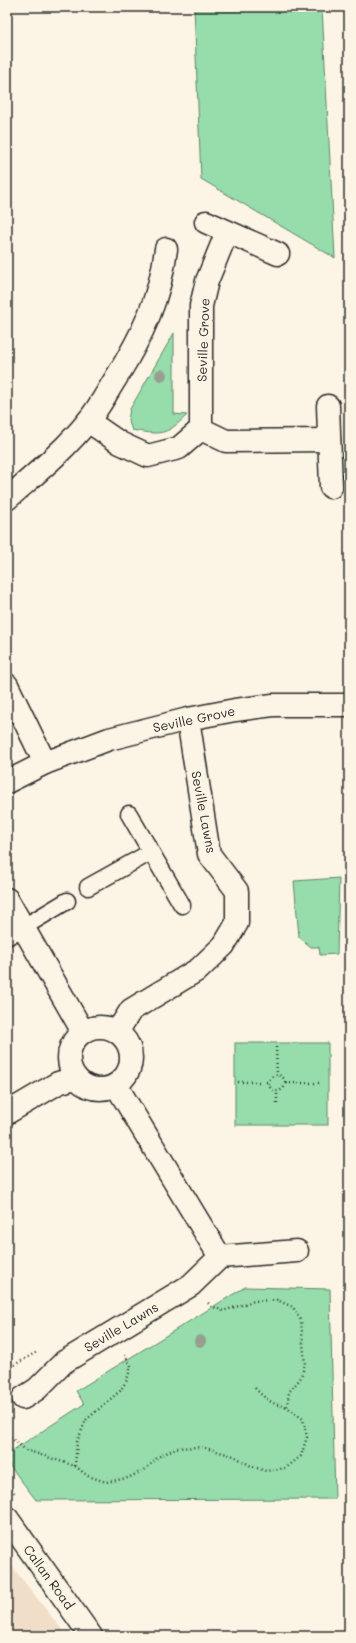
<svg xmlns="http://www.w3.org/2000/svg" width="356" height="1643" viewBox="0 0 356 1643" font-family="Mali,sans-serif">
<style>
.built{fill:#f1dec9}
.green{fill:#96ddab;stroke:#60846b}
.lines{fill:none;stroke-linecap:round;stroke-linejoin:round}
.lane-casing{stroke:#2b2b2b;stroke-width:19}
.street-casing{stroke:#2b2b2b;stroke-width:25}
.primary-casing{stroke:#2b2b2b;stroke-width:25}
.path{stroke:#2b2b2b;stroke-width:2.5;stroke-dasharray:1 3;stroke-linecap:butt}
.lane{stroke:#fcf5e5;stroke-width:16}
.street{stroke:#fcf5e5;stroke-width:22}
.primary{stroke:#fcf5e5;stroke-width:22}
.tree{fill:#989f90}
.labels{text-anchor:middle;stroke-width:3;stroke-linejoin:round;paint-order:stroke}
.street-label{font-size:13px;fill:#2b2b2b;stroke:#fcf5e5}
</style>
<rect width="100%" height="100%" fill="#fcf5e5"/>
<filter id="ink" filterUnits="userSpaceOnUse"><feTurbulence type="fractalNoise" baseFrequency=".025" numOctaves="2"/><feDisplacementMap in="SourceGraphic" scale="8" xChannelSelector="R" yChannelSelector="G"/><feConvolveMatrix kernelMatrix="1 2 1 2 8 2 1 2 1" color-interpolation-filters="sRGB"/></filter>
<g filter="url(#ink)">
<path class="built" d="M7 1560 67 1636H7Z"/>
<g class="green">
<path d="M194 7H322L335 258 201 179Z"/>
<path d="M174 333V414L187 415C166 436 160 435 132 430L128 420 130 409Z"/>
<path d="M339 878 337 954 320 955 319 947H311L299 937 294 881Z"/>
<rect x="235" y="1043" width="93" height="82"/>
<path d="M245 1287 330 1289 335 1499 36 1500 7 1462V1454L84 1404 76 1391Z"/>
</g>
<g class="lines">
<g class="lane-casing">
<g id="lane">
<path d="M129 814 182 905"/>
<path d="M88 887 151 852"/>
<path d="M7 937 67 901"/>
</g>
</g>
<g class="street-casing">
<g id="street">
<path d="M206 222 278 254"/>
<path d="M328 406 331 487"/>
<path d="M88 421 120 443 148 456 179 448 201 429 226 441 329 440"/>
<path d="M201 429V306L207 281 227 232"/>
<path d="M7 499C35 474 65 450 88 421 99 408 107 392 116 378 142 336 160 299 166 249"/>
<path d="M7 685 45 763"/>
<path d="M7 782 45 763 109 739 188 719 235 710 273 705H349"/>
<path d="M7 899 83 1032"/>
<circle cx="100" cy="1058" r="31"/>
<path d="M117 1032 131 1010 199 969 224 945 237 923V891L209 854 188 719"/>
<path d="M116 1085 220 1257"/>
<path d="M7 1113 58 1083 75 1078"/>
<path d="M23 1398 37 1389 64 1362 191 1285 220 1257 297 1251"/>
</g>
</g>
<g class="primary-casing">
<path id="primary" d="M7 1518 91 1636"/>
</g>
<g class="path">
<path d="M276 1047 277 1074"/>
<circle cx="277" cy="1083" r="8"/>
<path d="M238 1082H268"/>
<path d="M286 1083H319"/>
<path d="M277 1103V1091"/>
<path d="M7 1369 37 1352"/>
<path d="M255 1388C265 1399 273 1405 287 1407"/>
<path d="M7 1435 26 1450 75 1466 88 1476 106 1482 128 1478 146 1469 158 1457 176 1448 202 1447 234 1456 251 1466 266 1471 286 1468 301 1456 307 1437 303 1419 287 1407 289 1392 300 1379 305 1365 301 1321 293 1307 277 1300 254 1301 223 1311 211 1306 208 1303"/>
<path d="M75 1466 77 1442 86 1420 120 1391 127 1380 131 1366 125 1355"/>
<path d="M7 1482 15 1494"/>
</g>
<use href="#lane" class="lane"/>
<use href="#street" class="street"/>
<use href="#primary" class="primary"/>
</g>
<g class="tree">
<circle cx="161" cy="375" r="6"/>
<circle cx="200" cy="1341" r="6"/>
</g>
</g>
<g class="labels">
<g class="street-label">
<text transform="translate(203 340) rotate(-88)" y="5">Seville Grove</text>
<text transform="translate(194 719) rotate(-12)" y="5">Seville Grove</text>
<text transform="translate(204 812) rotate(79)" y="5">Seville Lawns</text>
<text transform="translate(121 1327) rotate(-31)" y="5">Seville Lawns</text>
<text transform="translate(49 1577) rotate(54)" y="5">Callan Road</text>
</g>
</g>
<rect width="356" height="1643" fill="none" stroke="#fcf5e5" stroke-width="24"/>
<rect x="12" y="12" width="332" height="1619" fill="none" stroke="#2b2b2b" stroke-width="1.5" filter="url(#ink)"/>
</svg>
